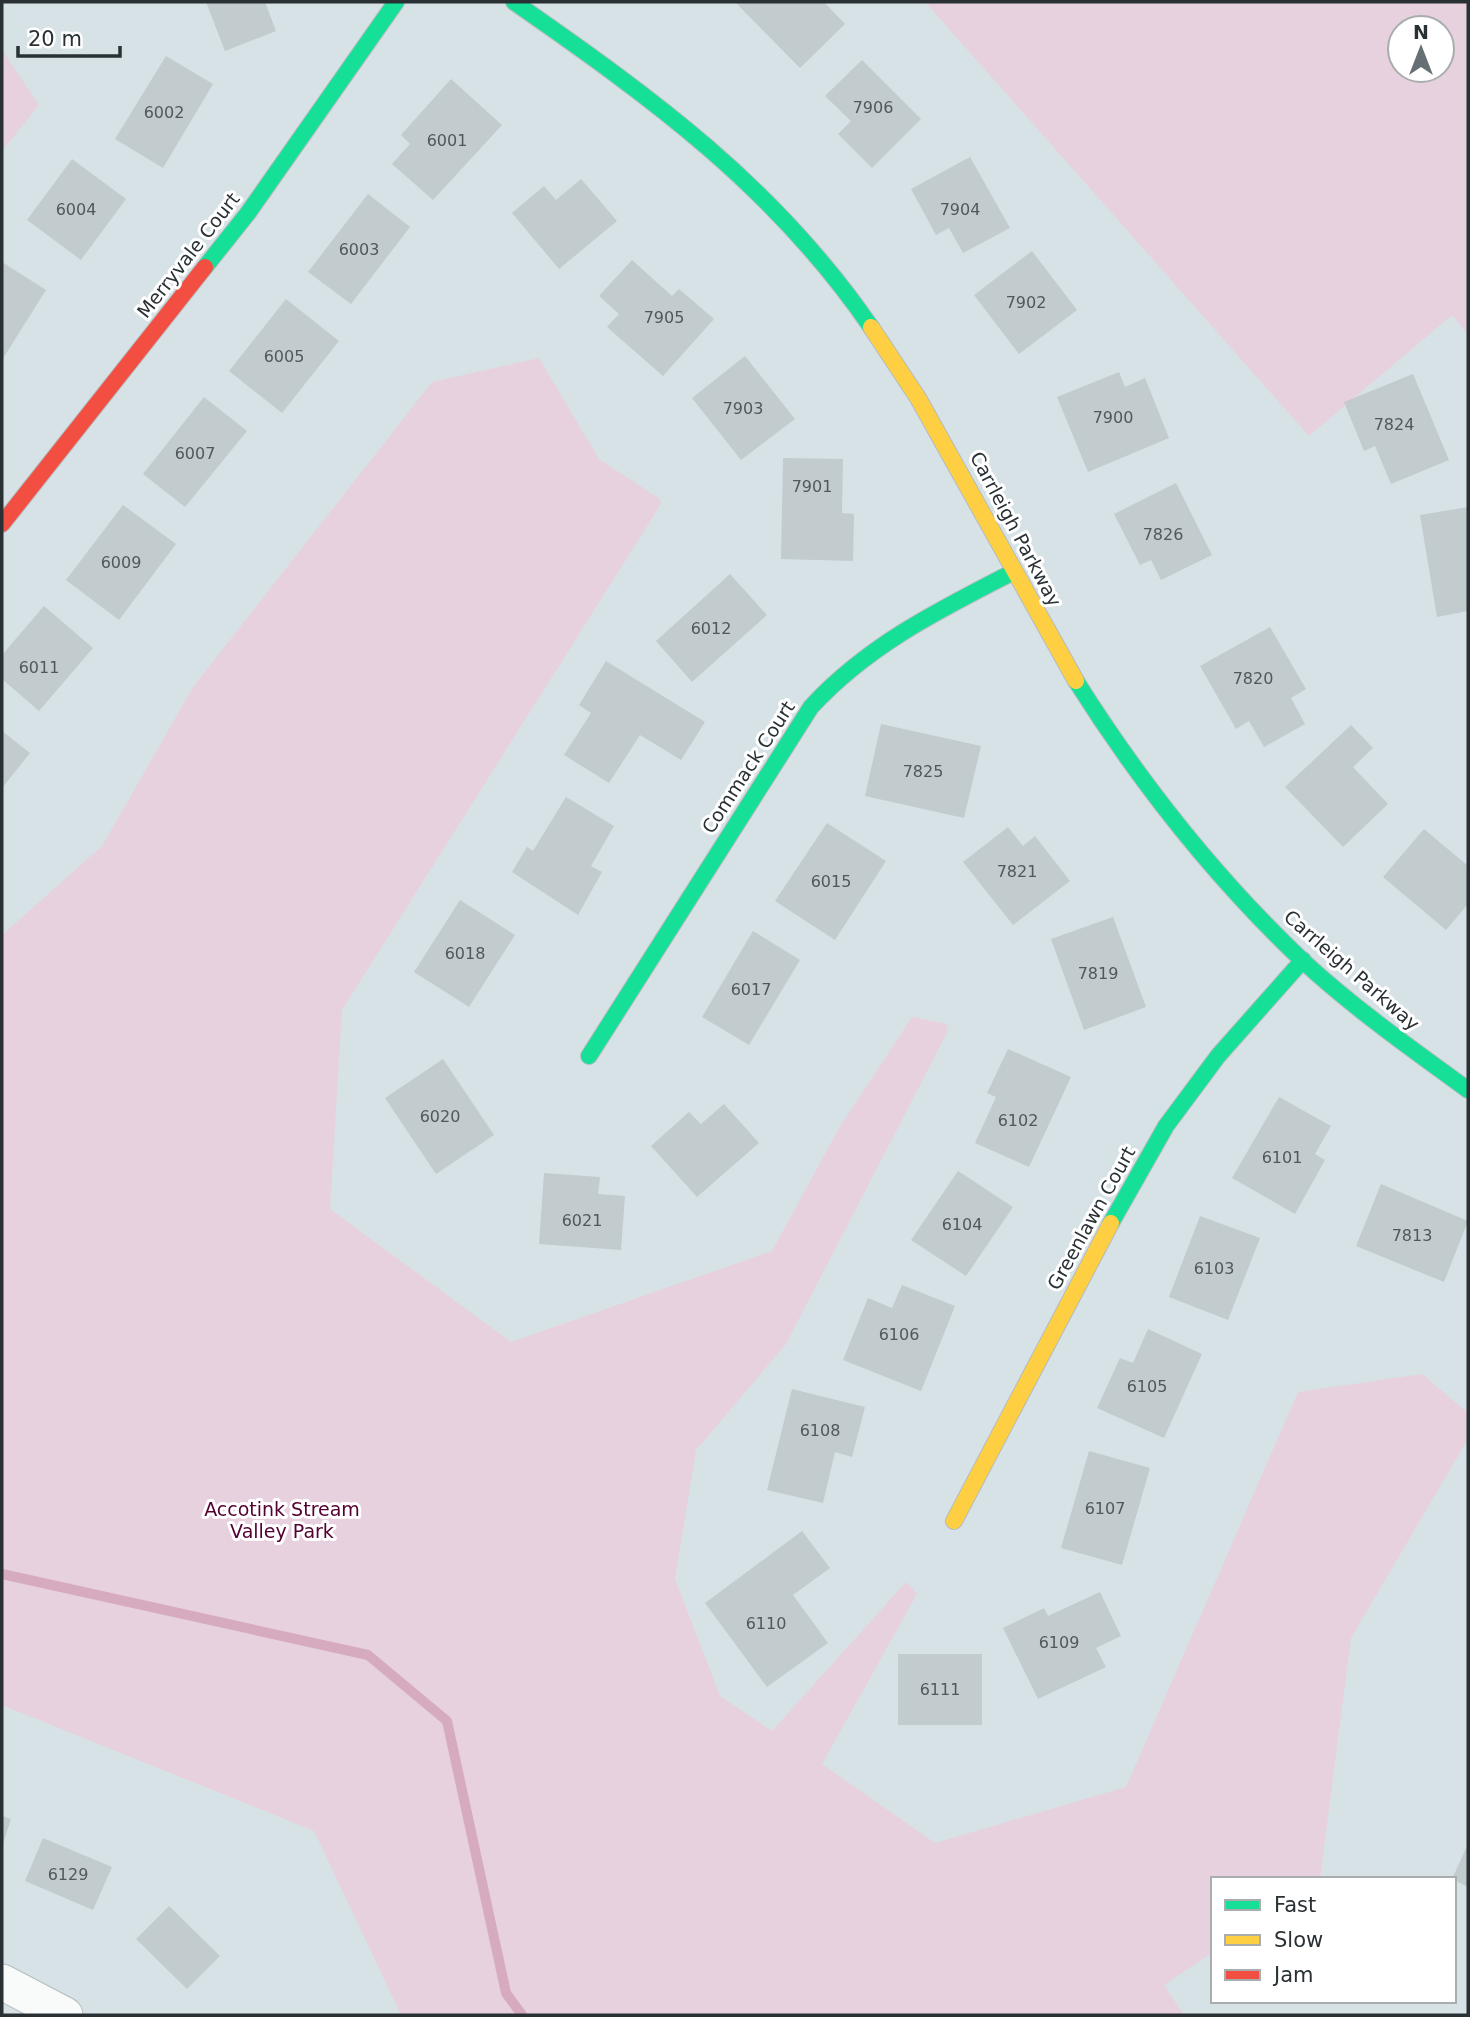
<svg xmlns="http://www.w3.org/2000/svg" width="1470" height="2017" viewBox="0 0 1470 2017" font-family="'DejaVu Sans',sans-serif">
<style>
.green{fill:#e7d1de;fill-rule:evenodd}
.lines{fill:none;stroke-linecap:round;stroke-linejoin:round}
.stream{stroke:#d6abc0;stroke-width:10}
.building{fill:#c2cbce}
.street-casing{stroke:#b3bcbf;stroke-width:37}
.fast-casing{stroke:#b3bcbf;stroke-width:18}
.slow-casing{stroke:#b3bcbf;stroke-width:18}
.jam-casing{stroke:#b3bcbf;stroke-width:18}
.street{stroke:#f9fbfb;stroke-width:35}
.fast{stroke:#16e098;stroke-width:16}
.slow{stroke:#ffcf43;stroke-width:16}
.jam{stroke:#f24e42;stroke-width:16}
.labels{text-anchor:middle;stroke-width:6;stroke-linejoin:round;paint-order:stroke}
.number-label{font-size:16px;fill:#50585b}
.street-label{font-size:19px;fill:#293134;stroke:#fff}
.park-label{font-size:19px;fill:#520131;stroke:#fff}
</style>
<rect width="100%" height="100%" fill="#d7e2e7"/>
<g class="green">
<path d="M925 2H1468V335L1452 315 1309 436ZM1400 28H1442V70H1400Z"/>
<path d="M2 50 39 105 2 151Z"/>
<path d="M539 358 599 459 660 499 661 504 342 1010 330 1209 511 1342 772 1251 839 1128 912 1017 948 1024 946 1028 949 1029 786 1344 696 1450 675 1579 720 1696 772 1731 906 1582 917 1594 822 1764 935 1843 1126 1787 1298 1392 1422 1374 1468 1413V1439L1351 1638 1320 1879H1213V1952L1164 1985 1184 2015H401L314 1831 2 1705V935L102 846 193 687 432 382Z"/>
</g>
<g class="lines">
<path class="stream" d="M2 1574 368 1655 447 1721 506 1993 522 2015"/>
</g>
<g class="building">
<path d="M206 2H265L276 31 225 51Z"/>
<path d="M735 2H824L845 24 800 68Z"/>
<path d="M166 56 213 84 163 168 115 139Z"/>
<path d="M862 60 921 119 872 168 838 134 851 121 825 96Z"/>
<path d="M451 79 502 125 433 200 392 164 410 144 401 135Z"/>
<path d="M970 157 1010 228 963 253 949 228 936 235 911 189Z"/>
<path d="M72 159 126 199 81 260 27 220Z"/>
<path d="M581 179 617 221 559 269 512 213 544 186 556 200Z"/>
<path d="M368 194 410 227 351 304 308 272Z"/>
<path d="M1032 251 1077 310 1019 354 974 295Z"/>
<path d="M632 260 672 296 679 289 714 319 663 376 607 327 619 314 599 296Z"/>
<path d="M2 262 46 290 2 360Z"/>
<path d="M286 299 339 341 282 413 229 371Z"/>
<path d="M745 356 795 419 741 460 692 398Z"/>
<path d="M1119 372 1125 387 1145 378 1169 438 1088 472 1057 397Z"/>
<path d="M1413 374 1449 460 1391 484 1375 446 1364 451 1344 402Z"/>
<path d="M204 397 247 431 185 507 143 474Z"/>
<path d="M783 458 843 459 842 513 854 514 853 561 781 559Z"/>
<path d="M1176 483 1212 555 1161 580 1151 560 1140 565 1114 514Z"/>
<path d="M123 505 176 544 119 620 66 580Z"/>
<path d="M1468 507V611L1437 617 1420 515Z"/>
<path d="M730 574 767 615 692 682 656 641Z"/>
<path d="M44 606 93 648 39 711 2 679V655Z"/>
<path d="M1270 627 1306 689 1291 698 1305 724 1264 747 1249 721 1236 729 1200 666Z"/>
<path d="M606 661 705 722 681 760 640 735 609 783 564 755 591 713 579 705Z"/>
<path d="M881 724 981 746 964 818 865 796Z"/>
<path d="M1351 725 1373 748 1353 767 1388 804 1343 847 1285 787Z"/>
<path d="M2 731 30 753 2 788Z"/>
<path d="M566 797 614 826 591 866 602 872 578 915 512 872 527 847 533 851Z"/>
<path d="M827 823 886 861 835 940 775 901Z"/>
<path d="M1008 827 1023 846 1035 836 1070 881 1013 925 963 862Z"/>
<path d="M1424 829 1468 866V904L1446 930 1383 877Z"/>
<path d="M460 900 515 935 469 1007 414 972Z"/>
<path d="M1113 917 1146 1007 1084 1030 1051 939Z"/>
<path d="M753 931 800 960 749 1045 702 1017Z"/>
<path d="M1008 1049 1071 1077 1029 1167 975 1143 996 1097 987 1093Z"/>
<path d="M443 1059 494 1135 436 1174 385 1098Z"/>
<path d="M1279 1097 1331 1126 1315 1154 1325 1160 1295 1214 1232 1178Z"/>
<path d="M724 1104 759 1143 697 1197 651 1146 689 1112 701 1124Z"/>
<path d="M958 1171 1013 1207 966 1276 911 1240Z"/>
<path d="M544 1173 600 1177 598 1194 625 1196 621 1250 539 1244Z"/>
<path d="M1381 1184 1468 1221 1444 1282 1356 1246Z"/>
<path d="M1200 1216 1260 1238 1228 1320 1169 1297Z"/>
<path d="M902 1285 955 1306 921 1391 843 1360 868 1298 892 1308Z"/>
<path d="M1148 1329 1202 1354 1164 1438 1097 1408 1120 1358 1133 1363Z"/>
<path d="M792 1389 865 1407 852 1457 835 1452 823 1503 767 1490Z"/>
<path d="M1089 1451 1150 1468 1122 1565 1061 1548Z"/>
<path d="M802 1531 830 1568 793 1595 828 1643 767 1687 705 1603Z"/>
<path d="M1100 1592 1121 1636 1096 1648 1106 1667 1038 1699 1003 1628 1044 1608 1048 1616Z"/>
<rect x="898" y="1654" width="84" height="71"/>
<path d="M2 1816 11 1819 2 1847Z"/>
<path d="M43 1838 112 1867 93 1910 25 1881Z"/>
<path d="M1468 1844V1887L1452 1879Z"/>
<path d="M169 1906 220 1956 187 1989 136 1939Z"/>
</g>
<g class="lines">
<g class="street-casing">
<path id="street" d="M2 1982 65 2015"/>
</g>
<g class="fast-casing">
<g id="fast">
<path d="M514 2C652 98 774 186 871 327"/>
<path d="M205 267 248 213 396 2"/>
<path d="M1076 681C1141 784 1216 879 1304 962 1355 1009 1412 1049 1468 1090"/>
<path d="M589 1056 811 707C868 645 939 610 1013 572"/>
<path d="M1111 1223 1166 1126 1218 1056 1303 960"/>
</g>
</g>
<g class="slow-casing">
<g id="slow">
<path d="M871 327 918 398 1076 681"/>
<path d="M954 1521 1111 1223"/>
</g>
</g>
<g class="jam-casing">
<path id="jam" d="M2 524 205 267"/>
</g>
<use href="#street" class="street"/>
<use href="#fast" class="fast"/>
<use href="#slow" class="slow"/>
<use href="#jam" class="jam"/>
</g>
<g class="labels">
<g class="number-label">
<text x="873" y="113">7906</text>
<text x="164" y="118">6002</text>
<text x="447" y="146">6001</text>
<text x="76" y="215">6004</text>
<text x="960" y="215">7904</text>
<text x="359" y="255">6003</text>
<text x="1026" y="308">7902</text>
<text x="664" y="323">7905</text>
<text x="284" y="362">6005</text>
<text x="743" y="414">7903</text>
<text x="1113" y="423">7900</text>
<text x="1394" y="430">7824</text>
<text x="195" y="459">6007</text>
<text x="812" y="492">7901</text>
<text x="1163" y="540">7826</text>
<text x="121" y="568">6009</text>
<text x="711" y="634">6012</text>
<text x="39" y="673">6011</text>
<text x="1253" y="684">7820</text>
<text x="923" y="777">7825</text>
<text x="1017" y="877">7821</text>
<text x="831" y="887">6015</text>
<text x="465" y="959">6018</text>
<text x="1098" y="979">7819</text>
<text x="751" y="995">6017</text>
<text x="440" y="1122">6020</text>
<text x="1018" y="1126">6102</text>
<text x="1282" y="1163">6101</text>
<text x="582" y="1226">6021</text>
<text x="962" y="1230">6104</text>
<text x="1412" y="1241">7813</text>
<text x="1214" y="1274">6103</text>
<text x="899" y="1340">6106</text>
<text x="1147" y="1392">6105</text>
<text x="820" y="1436">6108</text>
<text x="1105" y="1514">6107</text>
<text x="766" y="1629">6110</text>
<text x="1059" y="1648">6109</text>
<text x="940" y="1695">6111</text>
<text x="68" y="1880">6129</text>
</g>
<g class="street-label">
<text transform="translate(188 255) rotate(-52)" y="7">Merryvale Court</text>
<text transform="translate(1016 529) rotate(62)" y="7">Carrleigh Parkway</text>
<text transform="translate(748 767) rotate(-57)" y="7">Commack Court</text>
<text transform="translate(1352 970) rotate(41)" y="7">Carrleigh Parkway</text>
<text transform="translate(1091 1218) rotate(-61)" y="7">Greenlawn Court</text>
</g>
<g class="park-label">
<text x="282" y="1516">Accotink Stream<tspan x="282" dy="22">Valley Park</tspan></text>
</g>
</g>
<rect width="1470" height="2017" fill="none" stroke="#293134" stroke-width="7"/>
<rect x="1211" y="1877" width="245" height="126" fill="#ffffff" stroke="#a9adae" stroke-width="2"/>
<rect x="1225" y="1900" width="35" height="10" fill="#16e098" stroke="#a9adae" stroke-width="2"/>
<text x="1274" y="1912" font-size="21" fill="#293134">Fast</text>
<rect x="1225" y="1935" width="35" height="10" fill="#ffcf43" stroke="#a9adae" stroke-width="2"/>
<text x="1274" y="1947" font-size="21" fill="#293134">Slow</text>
<rect x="1225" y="1970" width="35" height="10" fill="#f24e42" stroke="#a9adae" stroke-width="2"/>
<text x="1274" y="1982" font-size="21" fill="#293134">Jam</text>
<g transform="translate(1421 49)"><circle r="33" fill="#ffffff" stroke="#a9adae" stroke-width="2"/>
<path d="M0-5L12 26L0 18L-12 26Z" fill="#666f73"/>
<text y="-10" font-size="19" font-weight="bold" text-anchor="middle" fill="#293134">N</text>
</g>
<path d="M18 46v10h102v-10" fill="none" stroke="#293134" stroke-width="3.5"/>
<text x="28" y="46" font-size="21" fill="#293134" stroke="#ffffff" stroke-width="5" paint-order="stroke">20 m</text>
</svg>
